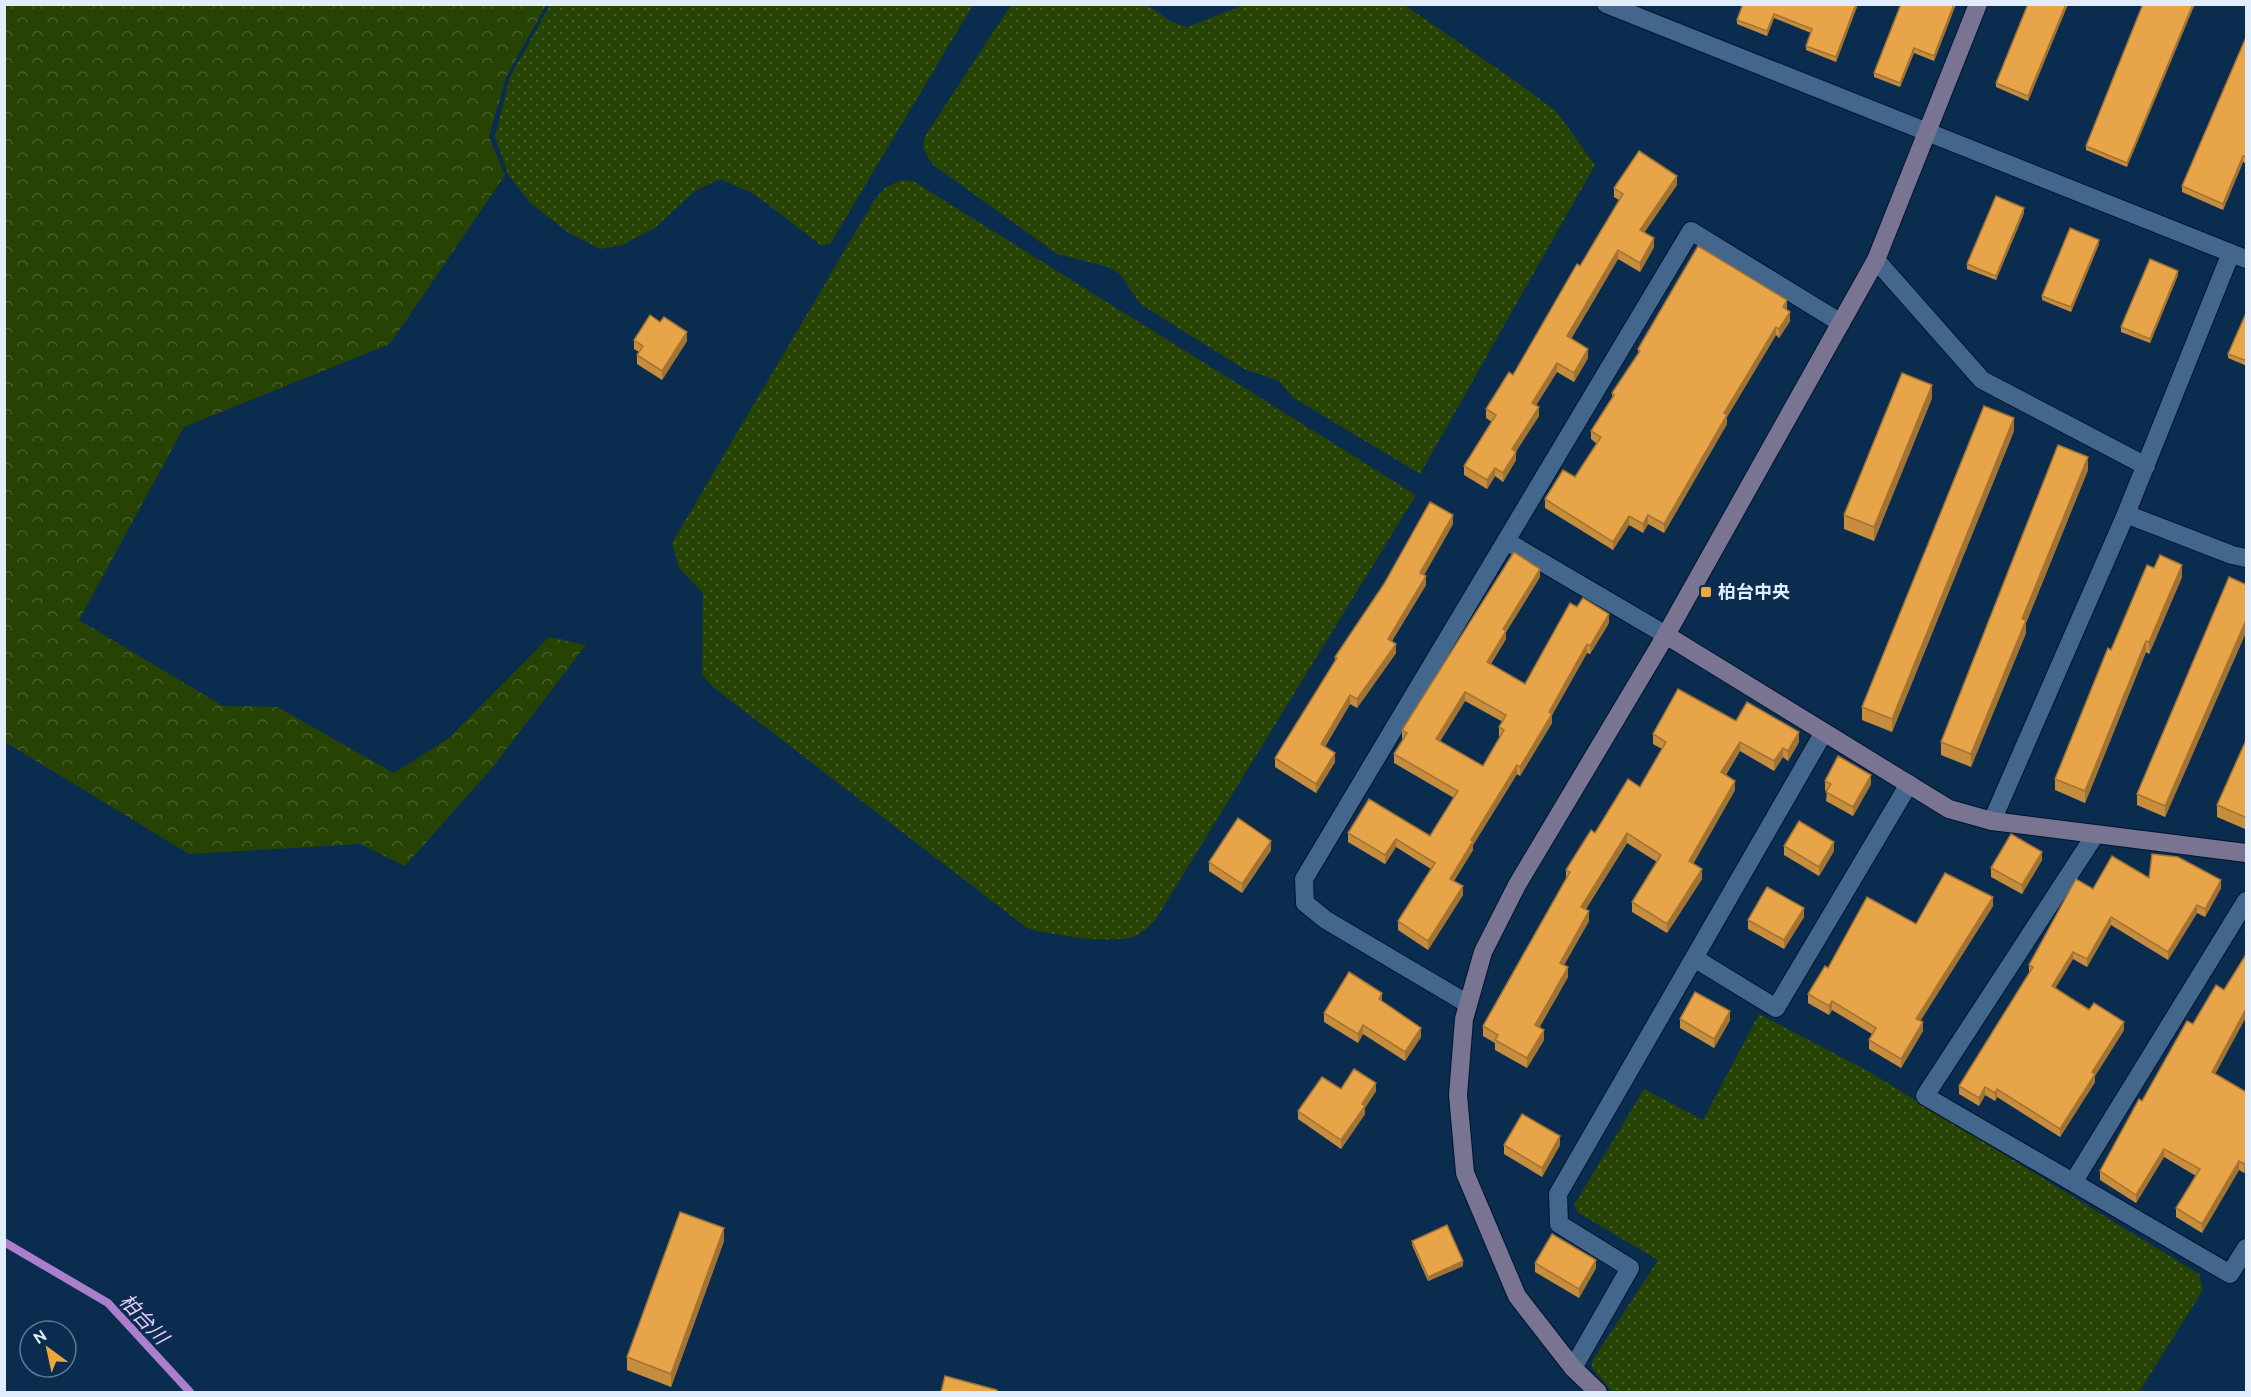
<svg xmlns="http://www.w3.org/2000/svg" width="2251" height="1397" viewBox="0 0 2251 1397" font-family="Ubuntu,'Noto Sans JP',sans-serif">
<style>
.grass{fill:url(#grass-dots)}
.forest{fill:url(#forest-crowns)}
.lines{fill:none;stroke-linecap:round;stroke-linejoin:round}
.stream{stroke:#ab7fcc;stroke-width:8}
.street-casing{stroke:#00142d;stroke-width:20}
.secondary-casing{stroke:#00142d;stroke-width:20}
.street{stroke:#43668d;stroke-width:18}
.secondary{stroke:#787492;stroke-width:18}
.wall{fill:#c78d3e;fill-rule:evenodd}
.shaded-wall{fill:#a27332}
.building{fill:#e7a448;stroke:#a27332;stroke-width:1.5;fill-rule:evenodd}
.poi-dot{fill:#efa73d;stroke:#092c4f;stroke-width:2}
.labels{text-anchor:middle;stroke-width:6;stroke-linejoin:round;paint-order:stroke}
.poi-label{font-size:18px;font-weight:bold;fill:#e2edfb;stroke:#092c4f;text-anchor:start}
.water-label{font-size:20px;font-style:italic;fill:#e9c9fd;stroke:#092c4f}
</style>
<defs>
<pattern id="grass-dots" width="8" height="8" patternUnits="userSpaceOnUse" patternTransform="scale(1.5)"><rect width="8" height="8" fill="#264304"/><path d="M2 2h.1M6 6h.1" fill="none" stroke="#455e2a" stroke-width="1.8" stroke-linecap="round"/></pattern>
<pattern id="forest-crowns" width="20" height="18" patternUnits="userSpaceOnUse" patternTransform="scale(1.5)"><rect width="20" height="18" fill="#264304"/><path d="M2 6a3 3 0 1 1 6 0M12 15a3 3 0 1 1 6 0" fill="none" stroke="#455e2a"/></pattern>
</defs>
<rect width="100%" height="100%" fill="#092c4f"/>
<g class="grass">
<path d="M1403 4 1521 85 1557 112 1595 165 1420 474 1292 397 1279 381 1244 369 1140 304 1120 274 1108 267 1057 254 933 165 923 149 925 136 1011 5H1147L1172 22 1187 27 1244 5Z"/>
<path d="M550 5V4L973 5 830 244 822 246 754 194 720 179 695 191 655 228 622 245 600 249 569 233 530 203 508 174 495 137 510 77Z"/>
<path d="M902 180 913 181 1416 495 1154 922C1149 926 1142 933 1135 936 1113 945 1051 935 1027 928L713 687 702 675 703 593 679 568 672 543 875 199 886 187Z"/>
<path d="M1759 1014 1868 1071 2199 1274 2203 1290 2139 1392H1612L1592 1368V1361L1658 1260 1577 1212 1574 1205 1644 1089 1703 1120Z"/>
</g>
<path class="forest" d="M4 5H546L506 77 489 137 505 175 390 344 184 427 79 620 223 706 277 707 394 773 449 738 549 637 586 645 492 768 405 866 360 844 189 854 5 742Z"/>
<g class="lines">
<path class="stream" d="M4 1242 108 1303 190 1392"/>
<g class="street-casing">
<g id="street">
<path d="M1606 4 2246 259"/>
<path d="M1876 260 1982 380 2146 466"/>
<path d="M2126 514 2232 555 2246 558"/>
<path d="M1506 541 1666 635"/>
<path d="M1824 732 1694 958 1776 1008 1909 784"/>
<path d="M1992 821 2126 514 2231 253"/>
<path d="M2095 835 1925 1096 2230 1274 2246 1248"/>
<path d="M1468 1004 1326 920 1305 903 1304 879 1691 231 1841 323"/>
<path d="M2074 1181 2246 901"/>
<path d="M1573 1368 1630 1268 1559 1224 1558 1194 1694 958"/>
</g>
</g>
<g class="secondary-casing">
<g id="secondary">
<path d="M1666 635 1949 809 1992 821 2246 853"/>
<path d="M1598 1392 1573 1368 1517 1296 1465 1173 1458 1095 1464 1019 1483 952 1517 885 1666 635 1876 260 1978 4"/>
</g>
</g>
<use href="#street" class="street"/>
<use href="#secondary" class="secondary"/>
</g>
<g class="wall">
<path d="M1743 4H1858L1836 62 1806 50V46L1811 33 1774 18 1767 36 1737 24V20Z"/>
<path d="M1901 4H1956L1934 61 1914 53 1900 87 1874 77V73Z"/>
<path d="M2028 4H2068L2028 101 1996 87V83Z"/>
<path d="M2136 21 2127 167 2086 150V146Z"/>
<path d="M2247 35V164L2243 162 2223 210 2182 192V186Z"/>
<path d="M1677 185 1644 232 1654 247 1640 272 1618 259 1571 339 1588 358 1574 382 1557 372 1536 405 1539 416 1516 451V460L1503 482 1495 476 1487 489 1464 475V466L1492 422 1486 418V409L1513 375 1580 266 1619 200 1614 197V188Z"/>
<path d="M2024 213 1996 280 1967 269V264Z"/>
<path d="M2099 244 2071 312 2042 300V296Z"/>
<path d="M2178 275 2150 343 2121 332V327Z"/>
<path d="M1787 309V310L1790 321 1779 338 1776 335 1727 417V424L1664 533 1648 524 1643 533 1629 525 1613 550 1545 508V499L1575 477 1597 444 1591 439V431L1612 399V393L1638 354V349Z"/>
<path d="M2247 311V366L2228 358V354Z"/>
<path d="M634 340 687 341 662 380 637 364V355L639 352 634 349Z"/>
<path d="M1932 398 1874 541 1844 529V515Z"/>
<path d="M2014 431 1892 732 1862 720V707Z"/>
<path d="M2088 470 2026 623V633L1971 767 1941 755V742Z"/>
<path d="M1453 524 1424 575 1426 585 1392 641 1396 653 1357 708 1350 704 1325 747 1335 762 1316 793 1275 767V758L1335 662V657Z"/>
<path d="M1540 577 1506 632V639L1491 664 1525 684 1609 623 1590 654 1587 653 1552 715V723L1520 776 1517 774 1473 845V850L1454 881 1463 895 1428 950 1398 930V921L1431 869 1396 847 1385 864 1348 842V833L1430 836 1454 798 1394 763V754L1403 739 1402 738V730ZM1465 701 1503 722 1499 727V736L1500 737 1483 766 1440 741Z"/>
<path d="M2182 577 2149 654 2146 652 2085 803 2055 790V779L2111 650Z"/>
<path d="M2247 585V630L2165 817 2137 805V794Z"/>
<path d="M1736 721 1799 742 1788 761 1783 757 1774 771 1740 751 1726 775 1735 790 1693 864 1702 879 1667 933 1632 912V902L1657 862 1627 843 1586 909 1589 921 1564 965 1568 977 1539 1028 1544 1040 1527 1068 1495 1050V1043L1483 1036V1026L1566 878V870L1595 833 1640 787 1662 749 1653 744V734Z"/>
<path d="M2247 738V826L2245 829 2217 817V805Z"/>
<path d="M1825 781 1871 784 1853 816 1826 801 1827 791 1825 790Z"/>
<path d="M1784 846 1834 851 1819 876 1784 855Z"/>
<path d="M1271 850 1242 893 1209 871V862Z"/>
<path d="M2042 860 2022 894 1991 877V868Z"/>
<path d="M2149 878 2221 888 2205 917 2197 913 2168 960 2111 925 2087 967 2073 959 2055 988 2124 1030 2095 1076V1082L2060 1137 1997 1097 1995 1101 1985 1095 1979 1106 1959 1094V1086L2029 973V965L2093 889Z"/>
<path d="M1993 906 1920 1021 1923 1031 1901 1068 1869 1049V1040L1872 1034 1832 1010 1829 1015 1808 1003V994L1828 968 1916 924Z"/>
<path d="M1804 917 1784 949 1748 929V920Z"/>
<path d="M2247 953V1015L2215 1074 2246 1092 2247 1091V1169L2244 1173 2239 1170 2202 1233 2176 1217V1208L2196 1176 2164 1157 2136 1203 2100 1180V1171L2142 1101 2193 1024 2224 990Z"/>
<path d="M1382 1002 1421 1037 1405 1061 1363 1034 1358 1043 1324 1022V1013Z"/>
<path d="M1680 1019 1730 1020 1714 1048 1680 1028Z"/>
<path d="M1341 1089 1376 1091 1365 1108V1114L1341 1149 1298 1119V1111Z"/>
<path d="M1504 1145H1560L1542 1177 1504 1154Z"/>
<path d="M724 1241 671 1387 627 1370V1357Z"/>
<path d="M1412 1241 1463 1266 1428 1281 1412 1245Z"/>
<path d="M1535 1263 1596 1268 1579 1298 1535 1272Z"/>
</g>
<g class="shaded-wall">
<path d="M1856 4H1858L1836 62V57Z"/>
<path d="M1954 4H1956L1934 61V56Z"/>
<path d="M2066 4H2068L2028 101V96Z"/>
<path d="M2193 4H2195L2127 167V163Z"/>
<path d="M1774 14V18L1767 36V31Z"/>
<path d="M1914 48V53L1900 87V83Z"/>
<path d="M2243 156V162L2223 210V204Z"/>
<path d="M1677 176V185L1640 239V230Z"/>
<path d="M2024 208V213L1996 280V276Z"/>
<path d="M1654 238V247L1640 272V263Z"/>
<path d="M2099 240V244L2071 312V307Z"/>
<path d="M1618 250V259L1567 345V336Z"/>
<path d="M2178 271V275L2150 343V339Z"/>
<path d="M1787 300V309L1783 316V307Z"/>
<path d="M1790 312V321L1779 338V329Z"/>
<path d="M1776 327V335L1727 417V424L1664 533V524L1724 413Z"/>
<path d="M687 332V341L662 380V371Z"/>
<path d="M1588 349V358L1574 382V373Z"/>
<path d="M1557 363V372L1532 412V403Z"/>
<path d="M1932 385V398L1874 541V527Z"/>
<path d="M1539 407V416L1512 458V449Z"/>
<path d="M2014 418V431L1892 732V719Z"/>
<path d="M1516 452V460L1503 482V473Z"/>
<path d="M2088 457V470L2026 623V633L1971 767V754L2022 619Z"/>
<path d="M1495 468V476L1487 489V480Z"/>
<path d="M1453 515V524L1420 582V573Z"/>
<path d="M1648 515V524L1643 533V524Z"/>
<path d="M1629 516V525L1613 550V542Z"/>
<path d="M2182 565V577L2149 654V642Z"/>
<path d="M1540 569V577L1506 632V639L1487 670V662L1503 629Z"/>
<path d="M1426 576V585L1388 647V639Z"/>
<path d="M1609 614V623L1590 654V646Z"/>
<path d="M2247 618V630L2165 817V806Z"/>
<path d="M2146 641V652L2085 803V791Z"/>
<path d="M1396 644V653L1357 708V699Z"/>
<path d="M1587 644V653L1552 715V723L1520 776V767L1549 712Z"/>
<path d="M1465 692V701L1436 748V739Z"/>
<path d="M1350 695V704L1321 753V744Z"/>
<path d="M1799 732V742L1788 761V751Z"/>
<path d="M1740 742V751L1721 782V772Z"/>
<path d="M1783 748V757L1774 771V761Z"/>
<path d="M1335 753V762L1316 793V784Z"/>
<path d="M1517 765V774L1473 845V850L1450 887V879L1471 840Z"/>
<path d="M1871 775V784L1853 816V807Z"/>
<path d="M1735 781V790L1689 871V861Z"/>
<path d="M2247 814V826L2245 829V817Z"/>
<path d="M1627 833V843L1581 916V907Z"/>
<path d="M1396 839V847L1385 864V855Z"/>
<path d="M1271 841V850L1242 893V884Z"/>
<path d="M1834 842V851L1819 876V867Z"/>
<path d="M2042 852V860L2022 894V885Z"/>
<path d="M1702 869V879L1667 933V924Z"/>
<path d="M2221 880V888L2205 917V909Z"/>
<path d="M1463 886V895L1428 950V941Z"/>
<path d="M1993 897V906L1916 1028V1019Z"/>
<path d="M2197 905V913L2168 960V952Z"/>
<path d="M1804 908V917L1784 949V940Z"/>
<path d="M1589 911V921L1560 972V963Z"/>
<path d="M2111 917V925L2087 967V959Z"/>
<path d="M2073 952V959L2052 994V986Z"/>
<path d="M1568 967V977L1535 1035V1025Z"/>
<path d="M1382 993V1002L1379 999Z"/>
<path d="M1832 1001V1010L1829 1015V1006Z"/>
<path d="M2247 1007V1015L2212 1080V1072Z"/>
<path d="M1730 1011V1020L1714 1048V1039Z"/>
<path d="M1923 1022V1031L1901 1068V1059Z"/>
<path d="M2124 1022V1030L2095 1076V1082L2060 1137V1129L2092 1072Z"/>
<path d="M1363 1025V1034L1358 1043V1034Z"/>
<path d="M1421 1028V1037L1405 1061V1052Z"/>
<path d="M1544 1030V1040L1527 1068V1058Z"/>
<path d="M1376 1083V1091L1365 1108V1114L1341 1149V1140Z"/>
<path d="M1985 1087V1095L1979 1106V1098Z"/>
<path d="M1997 1089V1097L1995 1101V1093Z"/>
<path d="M1560 1136V1145L1542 1177V1168Z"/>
<path d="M2164 1149V1157L2136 1203V1195Z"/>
<path d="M2239 1161V1170L2202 1233V1224Z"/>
<path d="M2247 1161V1169L2244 1173V1164Z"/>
<path d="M724 1228V1241L671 1387V1374Z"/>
<path d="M1596 1260V1268L1579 1298V1289Z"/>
<path d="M1463 1261V1266L1428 1281V1277Z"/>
</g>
<g class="building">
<path d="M1743 4H1856L1836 57 1806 46 1812 29 1774 14 1767 31 1737 20Z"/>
<path d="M1901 4H1954L1934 56 1914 48 1900 83 1874 73Z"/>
<path d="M2028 4H2066L2028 96 1996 83Z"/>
<path d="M2143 4H2193L2127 163 2086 146Z"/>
<path d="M2247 35V157L2243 156 2223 204 2182 186Z"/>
<path d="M1639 151 1677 176 1640 230 1654 238 1640 263 1618 250 1567 336 1588 349 1574 373 1557 363 1532 403 1539 407 1512 449 1516 452 1503 473 1495 468 1487 480 1464 466 1496 415 1486 409 1509 372 1513 375 1577 264 1580 266 1623 194 1614 188Z"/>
<path d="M1996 196 2024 208 1996 276 1967 264Z"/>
<path d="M2070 228 2099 240 2071 307 2042 296Z"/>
<path d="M1698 246 1787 300 1783 307 1790 312 1779 329 1776 327 1724 413 1727 415 1664 524 1648 515 1643 524 1629 516 1613 542 1545 499 1563 470 1575 477 1601 437 1591 431 1614 395 1612 393 1640 351 1638 349Z"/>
<path d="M2150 259 2178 271 2150 339 2121 327Z"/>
<path d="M2247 311V361L2228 354Z"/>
<path d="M650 315 660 322 664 317 687 332 662 371 637 355 643 346 634 340Z"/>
<path d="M1902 373 1932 385 1874 527 1844 515Z"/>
<path d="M1984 406 2014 418 1892 719 1862 707Z"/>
<path d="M2058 445 2088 457 2022 619 2026 620 1971 754 1941 742Z"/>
<path d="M1430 502 1453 515 1420 573 1426 576 1388 639 1396 644 1357 699 1350 695 1321 744 1335 753 1316 784 1275 758 1337 658 1335 657 1384 584Z"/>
<path d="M1514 552 1540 569 1503 629 1506 631 1487 662 1525 684 1570 603 1577 607 1583 598 1609 614 1590 646 1587 644 1549 712 1552 714 1520 767 1517 765 1471 840 1473 841 1450 879 1463 886 1428 941 1398 921 1435 863 1396 839 1385 855 1348 833 1369 799 1430 836 1458 791 1394 754 1407 733 1402 730ZM1465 692 1506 715 1499 727 1504 730 1483 766 1436 739Z"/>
<path d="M2160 555 2182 565 2149 642 2146 641 2085 791 2055 779 2108 648 2111 650 2147 565 2154 568Z"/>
<path d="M2229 577 2247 585V618L2165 806 2137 794Z"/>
<path d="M1678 689 1736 721 1747 702 1799 732 1788 751 1783 748 1774 761 1740 742 1721 772 1735 781 1689 861 1702 869 1667 924 1632 902 1661 855 1627 833 1581 907 1589 911 1560 963 1568 967 1535 1025 1544 1030 1527 1058 1495 1040 1498 1035 1483 1026 1570 872 1566 870 1591 830 1595 833 1628 779 1640 787 1666 742 1653 734Z"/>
<path d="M2247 738V814L2245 817 2217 805Z"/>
<path d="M1838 756 1871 775 1853 807 1826 792 1831 784 1825 781Z"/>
<path d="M1238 818 1271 841 1242 884 1209 862Z"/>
<path d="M1799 821 1834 842 1819 867 1784 846Z"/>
<path d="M2011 834 2042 852 2022 885 1991 868Z"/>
<path d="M2152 854 2178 857 2221 880 2205 909 2197 905 2168 952 2111 917 2087 959 2073 952 2052 986 2089 1010 2094 1003 2124 1022 2092 1072 2095 1074 2060 1129 1997 1089 1995 1093 1985 1087 1979 1098 1959 1086 2033 967 2029 965 2076 879 2093 889 2112 856 2149 878Z"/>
<path d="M1945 873 1993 897 1916 1019 1923 1022 1901 1059 1869 1040 1876 1028 1832 1001 1829 1006 1808 994 1825 966 1828 968 1867 897 1916 924Z"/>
<path d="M1767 887 1804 908 1784 940 1748 920Z"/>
<path d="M2247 953V1007L2212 1072 2246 1092 2247 1091V1161L2244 1164 2239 1161 2202 1224 2176 1208 2200 1169 2164 1149 2136 1195 2100 1171 2139 1099 2142 1101 2187 1021 2193 1024 2216 985 2224 990Z"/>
<path d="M1349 972 1382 993 1379 999 1421 1028 1405 1052 1363 1025 1358 1034 1324 1013Z"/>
<path d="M1695 992 1730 1011 1714 1039 1680 1019Z"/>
<path d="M1354 1069 1376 1083 1362 1104 1365 1106 1341 1140 1298 1111 1322 1077 1341 1089Z"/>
<path d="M1522 1114 1560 1136 1542 1168 1504 1145Z"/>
<path d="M680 1212 724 1228 671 1374 627 1357Z"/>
<path d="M1447 1225 1463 1261 1428 1277 1412 1241Z"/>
<path d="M1552 1234 1596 1260 1579 1289 1535 1263Z"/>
<path d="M945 1376 997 1390 996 1392H941Z"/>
</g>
<rect class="poi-dot" x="1700" y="586" width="12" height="12" rx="3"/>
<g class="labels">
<g class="poi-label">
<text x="1718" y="598">柏台中央</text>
</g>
<g class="water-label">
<text transform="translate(144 1319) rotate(47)" y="7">柏台川</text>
</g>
</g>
<rect width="2251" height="1397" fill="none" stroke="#e2edfb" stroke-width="12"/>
<g transform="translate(48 1349) rotate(327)"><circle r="28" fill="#092c4f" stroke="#607994" stroke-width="1.5"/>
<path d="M0-4.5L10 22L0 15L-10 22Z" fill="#efa73d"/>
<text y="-9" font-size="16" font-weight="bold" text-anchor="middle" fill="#e2edfb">N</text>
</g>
</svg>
